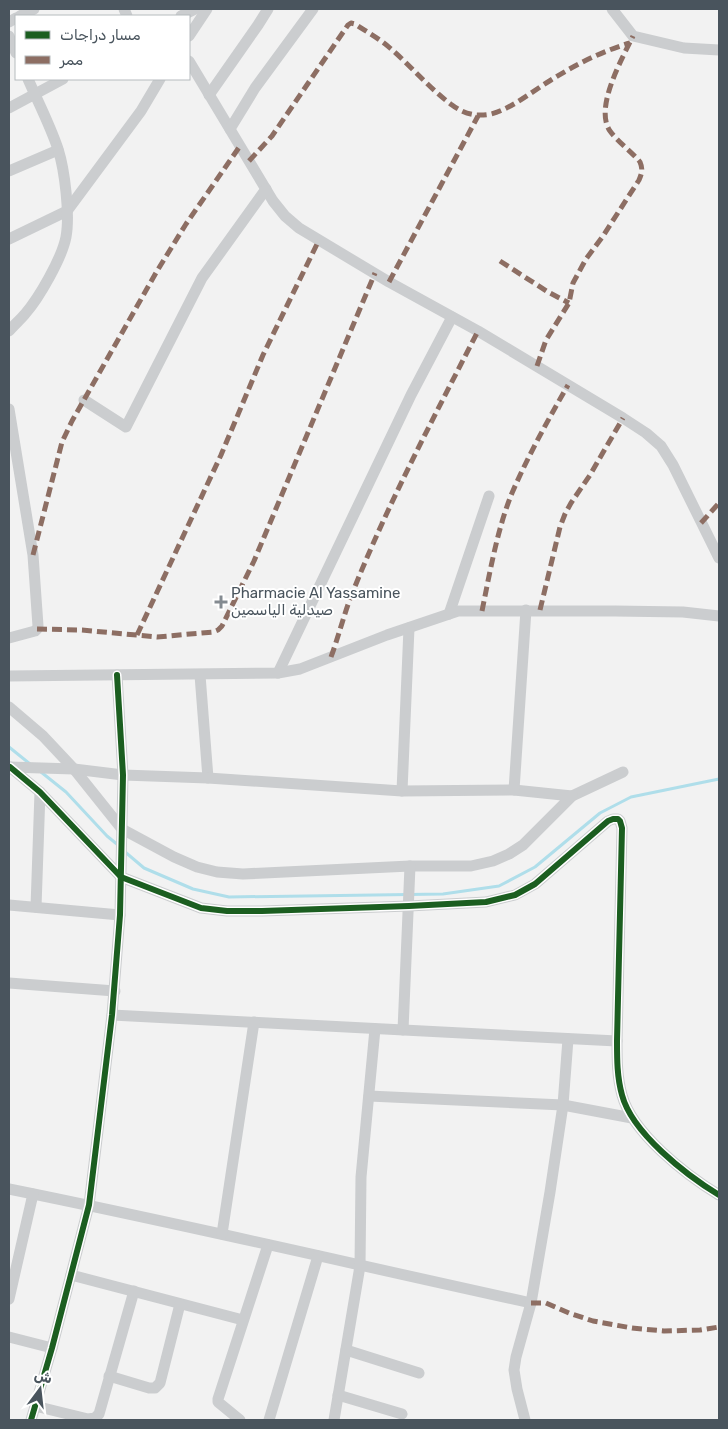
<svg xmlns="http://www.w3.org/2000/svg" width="728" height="1429" viewBox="0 0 728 1429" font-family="Rubik,Vazirmatn,sans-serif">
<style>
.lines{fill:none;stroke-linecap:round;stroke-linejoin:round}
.stream{stroke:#afdeea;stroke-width:3}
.minor{stroke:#cbcdcf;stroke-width:11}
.quiet{stroke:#8d6e63;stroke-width:5;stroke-dasharray:10 5;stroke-linecap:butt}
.cycleway-casing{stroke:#fff;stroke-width:9}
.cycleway{stroke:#1b5e20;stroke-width:6}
.poi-dot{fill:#848b91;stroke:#fff;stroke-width:2}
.labels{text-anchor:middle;stroke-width:4;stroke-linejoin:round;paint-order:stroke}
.poi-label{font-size:15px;fill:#49545d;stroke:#fff;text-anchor:start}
</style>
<rect width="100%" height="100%" fill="#f2f2f2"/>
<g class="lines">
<g class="stream">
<path d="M9 747 30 764"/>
<path d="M41 772 66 792 107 836 118 845"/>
<path d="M124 851 144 868 193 889 229 897 443 894 499 886 535 867 600 813 631 797 719 779"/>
</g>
<g class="minor">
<path d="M124 9 127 16"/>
<path d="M612 9 633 36 684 48 719 50"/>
<path d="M20 16 34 9"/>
<path d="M181 16 195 9"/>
<path d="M9 22 16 18"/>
<path d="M9 36 16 53"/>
<path d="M189 36 207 9"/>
<path d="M189 61 273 201 285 216 299 228 389 282 478 331 623 418 646 433 661 446 673 465 719 558"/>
<path d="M209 95 258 25 268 9"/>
<path d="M9 108 63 79"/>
<path d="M230 129 255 88 313 9"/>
<path d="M9 171 58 150"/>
<path d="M9 239 67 211 141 111 160 79"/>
<path d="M9 331C14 325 20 320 25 314 39 298 62 258 66 237 70 215 65 171 58 149 50 125 38 102 28 79"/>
<path d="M84 400 126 427 202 278 266 189"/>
<path d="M9 409 33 555 38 626 37 629 35 631 9 638"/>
<path d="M449 614 489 496"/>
<path d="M278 673 411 395 452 317"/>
<path d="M200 675 208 778"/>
<path d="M9 676 278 673 300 669 387 635 458 611H615L683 612 719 616"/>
<path d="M9 707 43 736 74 769 122 829 174 857 197 867 217 872 243 874 410 866H471L493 861 509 854 523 845 572 796 623 772"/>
<path d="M9 767 74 769 123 775 208 778 402 791 514 790 572 796"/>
<path d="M10 767 40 792 121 877 201 908 227 911H262L409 906 486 902 515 895 535 884 608 821 613 819H618L620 821 622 828 617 1041C617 1059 617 1077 622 1095 632 1133 686 1175 719 1195"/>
<path d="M514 790 526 610"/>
<path d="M402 791 409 628"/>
<path d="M9 905 120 915"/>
<path d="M36 907 40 792"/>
<path d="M9 983 115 991"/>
<path d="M112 1015 617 1041"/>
<path d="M403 1030 410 866"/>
<path d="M369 1096 563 1105 632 1118"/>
<path d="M9 1189C183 1224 357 1265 531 1303"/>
<path d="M222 1234 254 1022"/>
<path d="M71 1275 243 1320"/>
<path d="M9 1299 33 1194"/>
<path d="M9 1337 52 1348"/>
<path d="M346 1350 419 1373"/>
<path d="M109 1376 149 1388H155L160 1383 180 1304"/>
<path d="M338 1395 402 1414"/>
<path d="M35 1406 88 1419 95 1418 99 1414 134 1291"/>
<path d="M31 1420 52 1348 89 1205 112 1015 120 915 123 775 117 675"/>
<path d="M240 1420 218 1402V1399L268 1245"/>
<path d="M269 1420 318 1256"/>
<path d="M334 1420 360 1266 361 1177 375 1029"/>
<path d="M525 1420 517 1389 514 1370 516 1357 531 1303 550 1192 563 1105 568 1039"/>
</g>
<g class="quiet">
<path d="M249 161 272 136 348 25 351 23 355 24C367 32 380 39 390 48 411 66 429 88 452 105 464 114 476 117 491 114 511 109 533 91 551 80 575 65 602 51 630 43"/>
<path d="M500 261 548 292 569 303"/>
<path d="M389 282 478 116"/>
<path d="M537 366 546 340 569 303 573 283 586 259 603 236 639 180C642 173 643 169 640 162 631 151 618 142 610 131 594 108 622 59 633 36"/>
<path d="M701 523 719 503"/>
<path d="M33 555 62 442 72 421 157 271 186 224 240 146"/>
<path d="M540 610 560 527 565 514 571 503 590 475 623 418"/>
<path d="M482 611C490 572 497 530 512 493 528 456 548 420 568 385"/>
<path d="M37 629 82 630 157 637 213 632 218 630 222 626 254 561 375 273"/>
<path d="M137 635 221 455 263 355 319 240"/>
<path d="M331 657C338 638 343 618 350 599 386 507 433 419 478 331"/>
<path d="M531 1303H546L569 1313 593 1321 632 1328 664 1331 700 1330 719 1327"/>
</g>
<g class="cycleway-casing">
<g id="cycleway">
<path d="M10 767 40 792 121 877 201 908 227 911H262L409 906 486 902 515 895 535 884 608 821 613 819H618L620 821 622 828 617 1041C617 1059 617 1077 622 1095 632 1133 686 1175 719 1195"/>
<path d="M31 1420 52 1348 89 1205 112 1015 120 915 123 775 117 675"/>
</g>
</g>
<use href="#cycleway" class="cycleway"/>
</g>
<path class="poi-dot" d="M218.5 594.5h5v5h5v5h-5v5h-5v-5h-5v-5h5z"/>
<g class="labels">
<g class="poi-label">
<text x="231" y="598">Pharmacie Al Yassamine<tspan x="231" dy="17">صيدلية الياسمين</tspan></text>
</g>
</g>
<rect width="728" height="1429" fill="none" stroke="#49545d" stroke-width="20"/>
<rect x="15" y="15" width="175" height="65" fill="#ffffff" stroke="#b6bbbe"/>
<rect x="25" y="31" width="25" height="8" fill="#1b5e20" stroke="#b6bbbe"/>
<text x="60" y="40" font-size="15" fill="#49545d">مسار دراجات</text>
<rect x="25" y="56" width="25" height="8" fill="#8d6e63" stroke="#b6bbbe"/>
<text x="60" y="65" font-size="15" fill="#49545d">ممر</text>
<g transform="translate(40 1389) rotate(15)" stroke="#ffffff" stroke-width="4" paint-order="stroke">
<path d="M0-4L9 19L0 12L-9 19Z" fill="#49545d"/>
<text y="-8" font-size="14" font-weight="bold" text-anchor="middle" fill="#49545d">ش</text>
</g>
</svg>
